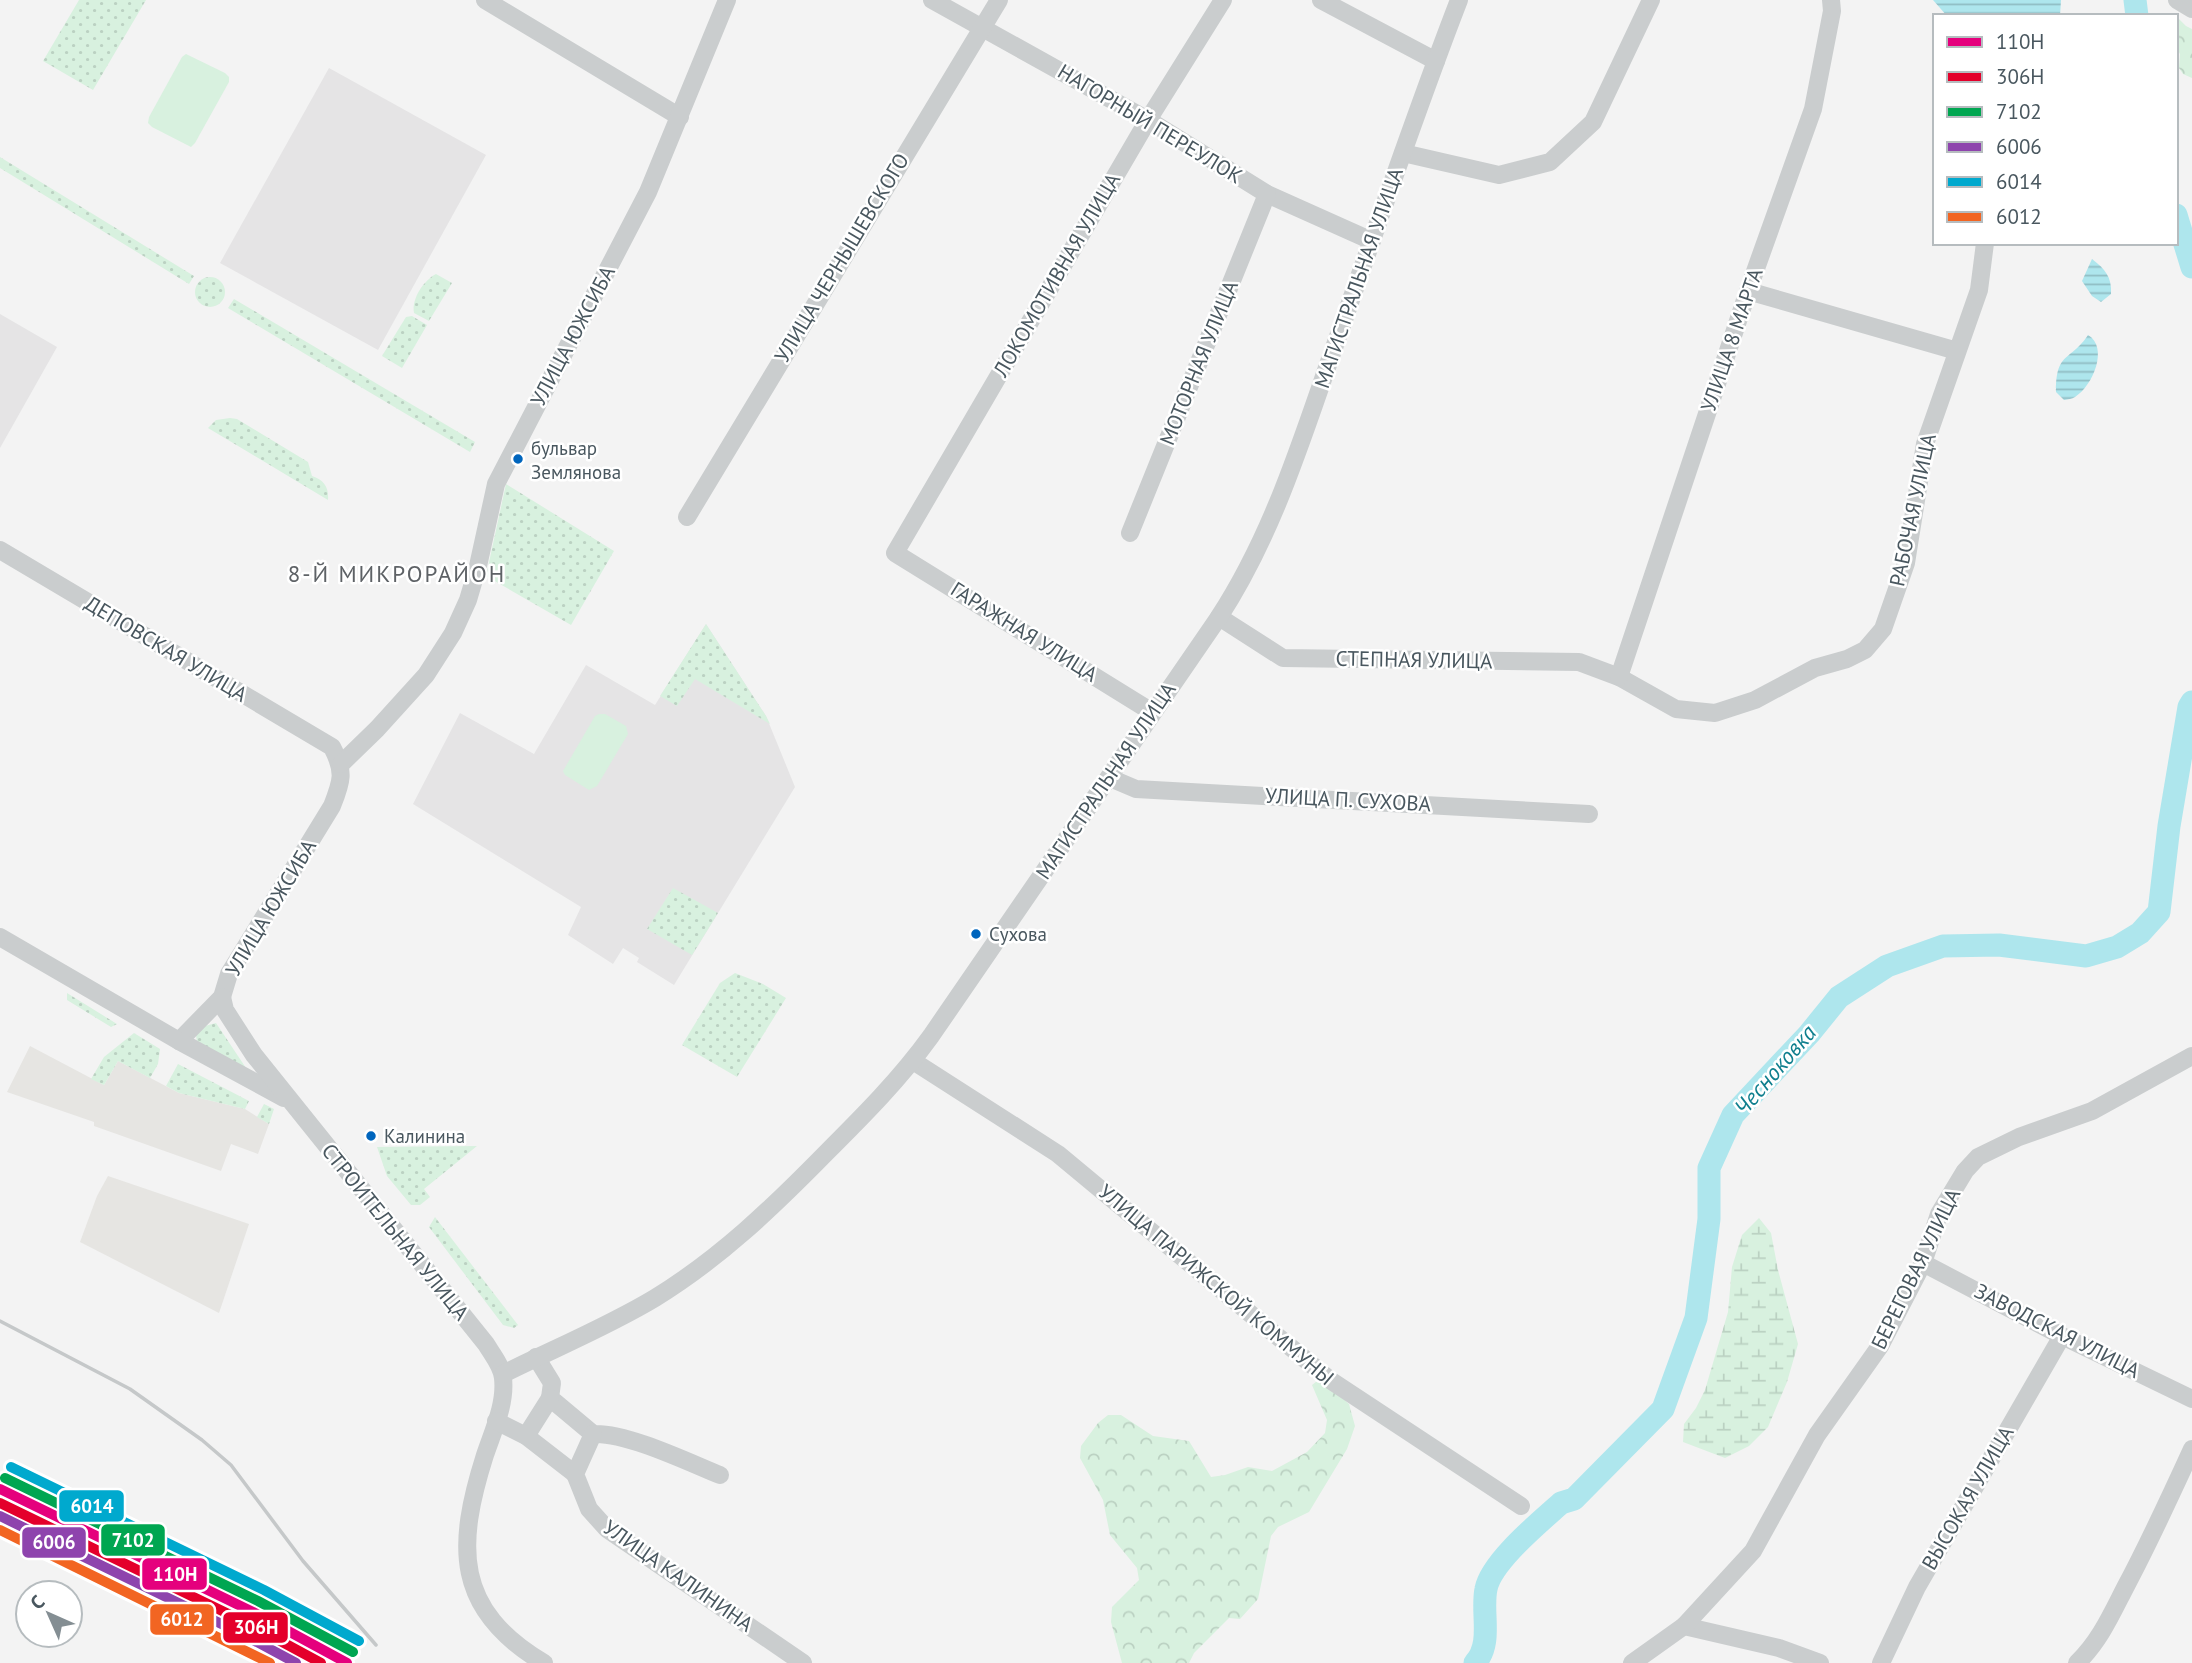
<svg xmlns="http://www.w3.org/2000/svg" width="2192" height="1663" viewBox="0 0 2192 1663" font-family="'PT Sans',sans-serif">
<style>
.commercial{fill:#e6e5e2}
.education{fill:#e5e4e5}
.green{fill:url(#green-dots)}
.forest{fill:url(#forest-crowns)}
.wetland{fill:url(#wetland-marsh)}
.pitch{fill:#d8f1df}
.water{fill:url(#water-rules)}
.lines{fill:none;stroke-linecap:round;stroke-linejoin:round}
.river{stroke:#aee6ed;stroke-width:23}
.minor{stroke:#cacdce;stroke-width:18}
.rail{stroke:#c5c8c9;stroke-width:3.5}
.rail-1-casing{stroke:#fff;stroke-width:16}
.rail-2-casing{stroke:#fff;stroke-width:16}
.rail-3-casing{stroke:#fff;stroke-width:16}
.rail-4-casing{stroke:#fff;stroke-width:16}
.rail-5-casing{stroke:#fff;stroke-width:16}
.rail-6-casing{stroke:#fff;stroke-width:16}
.rail-1{stroke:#e5007d;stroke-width:10}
.rail-2{stroke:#e4002b;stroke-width:10}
.rail-3{stroke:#00a651;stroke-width:10}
.rail-4{stroke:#8e44ad;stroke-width:10}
.rail-5{stroke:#00a9ce;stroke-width:10}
.rail-6{stroke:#f26522;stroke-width:10}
.bus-dot{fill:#0065bd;stroke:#fff;stroke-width:2.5}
.labels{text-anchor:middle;stroke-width:5;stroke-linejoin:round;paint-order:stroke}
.bus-label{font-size:19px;fill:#49575f;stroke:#fff;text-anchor:start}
.street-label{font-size:21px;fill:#49575f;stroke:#fff}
.neighbourhood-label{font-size:23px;letter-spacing:2px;fill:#5e6266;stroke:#fff}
.water-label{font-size:23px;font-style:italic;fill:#0f7f8e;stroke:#fff}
.line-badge{stroke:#fff;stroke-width:2.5}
.badge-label{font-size:19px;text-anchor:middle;font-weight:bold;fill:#fff}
</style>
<defs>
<pattern id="green-dots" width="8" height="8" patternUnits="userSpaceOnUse" patternTransform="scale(1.75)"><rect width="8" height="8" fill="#d8f1df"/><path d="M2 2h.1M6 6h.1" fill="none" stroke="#bbd1c2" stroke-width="1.8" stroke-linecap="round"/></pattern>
<pattern id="forest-crowns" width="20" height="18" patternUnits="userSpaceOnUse" patternTransform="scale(1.75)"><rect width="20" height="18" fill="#d8f1df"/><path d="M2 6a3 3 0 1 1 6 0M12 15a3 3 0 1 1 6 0" fill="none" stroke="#bbd1c2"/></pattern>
<pattern id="wetland-marsh" width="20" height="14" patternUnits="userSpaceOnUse" patternTransform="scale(1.75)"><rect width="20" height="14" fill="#d8f1df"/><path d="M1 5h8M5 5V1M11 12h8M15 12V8" fill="none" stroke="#bbd1c2"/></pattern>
<pattern id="water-rules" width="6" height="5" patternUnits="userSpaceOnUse" patternTransform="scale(1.75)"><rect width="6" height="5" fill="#aee6ed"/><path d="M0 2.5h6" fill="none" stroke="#90bdc3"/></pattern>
</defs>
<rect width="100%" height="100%" fill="#f3f3f3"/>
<g class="commercial">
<path d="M30 1046 104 1085 118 1061 179 1093 245 1109 269 1124 258 1154 231 1144 221 1171 94 1126V1122L7 1092Z"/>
<path d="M108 1176 249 1224 219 1313 80 1242 97 1196Z"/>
</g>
<g class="education">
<path d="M329 68 486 155 378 350 220 263Z"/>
<path d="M0 314 57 347 0 448Z"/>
<path d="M706 624 766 716 795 787 674 985 637 962 639 958 623 948 613 964 568 935 581 907 413 804 460 713 534 754 586 665 655 705Z"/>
</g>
<g class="green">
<path d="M79 0H146L93 90 43 61Z"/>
<path d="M0 157 194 276 189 284 0 168Z"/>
<path d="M436 274 452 283 429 321 414 313C411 299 424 280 436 274Z"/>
<circle cx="210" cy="292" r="15"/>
<path d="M234 299 475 442 470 452 228 308Z"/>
<path d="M412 316 427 325 402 368 382 356 406 317Z"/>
<path d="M230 418 237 419 308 462 312 476C324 480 329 487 328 500L208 428 216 420Z"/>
<path d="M506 484 614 551 571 625 486 576Z"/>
<path d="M706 624 766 716 770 724 695 679 677 706 660 696Z"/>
<path d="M673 888 718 913 692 955 647 929Z"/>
<path d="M735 973 763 984 786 998 737 1077 682 1045 720 983Z"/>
<path d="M67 993 117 1024 111 1027 67 1000Z"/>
<path d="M216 1023 248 1071 197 1043 196 1035 205 1026Z"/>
<path d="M134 1033 160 1049 158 1064 150 1078 118 1061 104 1085 91 1079 104 1057Z"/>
<path d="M178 1064 249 1101 245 1109 179 1093 166 1086Z"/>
<path d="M264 1104 274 1109 269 1124 257 1117Z"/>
<path d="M477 1146 424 1189 430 1197 420 1205H411L387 1176 377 1147Z"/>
<path d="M435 1217 518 1325 514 1328 503 1325 429 1227Z"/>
</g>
<g class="forest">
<path d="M2176 16 2186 26 2192 29V78L2183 74 2179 68 2180 54 2176 47Z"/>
<path d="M1321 1378 1349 1404 1355 1426 1347 1449 1309 1512 1278 1527 1271 1536 1258 1599 1240 1619 1229 1618 1194 1653 1189 1663H1122L1111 1622 1112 1607 1139 1580 1137 1568 1110 1535 1103 1500 1080 1458 1081 1446 1098 1423 1108 1415H1121L1153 1436 1189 1441 1211 1477 1225 1475 1248 1467 1272 1471 1307 1452 1325 1433 1327 1420 1312 1385Z"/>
</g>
<path class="wetland" d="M1759 1218 1771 1233 1778 1270 1798 1344 1787 1382 1768 1427 1749 1446 1725 1458 1683 1442 1684 1424 1696 1408 1705 1390 1728 1312 1732 1267 1742 1235Z"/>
<g class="pitch">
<path d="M186 54 225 73 229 77V82L195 143 191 147 152 127 148 123 149 117 182 57Z"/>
<path d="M599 714H605L626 726 628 734 597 786 589 790 565 775 563 771 595 716Z"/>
</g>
<g class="water">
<path d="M1933 0H2061L2060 16H1947Z"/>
<path d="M2092 259C2105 269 2112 277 2111 294L2101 302 2092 296 2082 281Z"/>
<path d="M2088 335C2109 347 2093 386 2075 397 2072 399 2068 399 2064 400L2056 392C2056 351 2070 362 2088 335Z"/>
</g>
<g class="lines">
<g class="river">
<path d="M2135 0 2137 16"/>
<path d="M2176 215 2192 267"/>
<path d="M1475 1663C1493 1643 1481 1613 1486 1589 1491 1562 1540 1522 1561 1503L1574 1499 1663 1409 1696 1318 1709 1219V1168L1733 1115 1809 1034 1839 997 1887 966 1943 946 1999 945 2086 956 2117 947 2140 933 2159 912 2169 826 2189 707 2192 702"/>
</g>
<g class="minor">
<path d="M485 0 680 117"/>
<path d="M932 0 1148 120 1267 194 1372 241"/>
<path d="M1321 0 1436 61"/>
<path d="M2177 0 2192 9"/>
<path d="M1403 153 1499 175 1550 162 1593 122 1651 0"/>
<path d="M1748 291 1957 351"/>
<path d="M687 517 999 0"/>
<path d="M1130 533 1267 194"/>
<path d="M0 550 332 747C345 772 342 781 332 806L229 974 222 997 179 1041"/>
<path d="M1219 617 1283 658 1579 662 1619 677 1676 709 1715 713 1755 700 1815 668 1847 659 1865 650 1883 629 1906 563 1925 444 1979 290 1985 243"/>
<path d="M1619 677 1748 291 1813 109 1832 11 1831 0"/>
<path d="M1152 712 895 553 1148 120 1223 0"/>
<path d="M341 764 377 729 426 675 453 633 468 600 478 566 496 484 648 192 727 0"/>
<path d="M1110 778 1136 789 1589 814"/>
<path d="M0 937 179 1041 284 1098"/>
<path d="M222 997 225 1010 254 1055 486 1344C492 1354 502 1366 503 1378 506 1404 493 1431 485 1455 456 1546 454 1610 544 1663"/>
<path d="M913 1061 1058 1154 1330 1380 1521 1506"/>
<path d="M1923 1263 2062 1336 2192 1399"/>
<path d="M536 1357 552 1383 550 1398 593 1434C626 1432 688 1462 720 1475"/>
<path d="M503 1374C553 1349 607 1327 655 1298 720 1258 772 1208 825 1154 863 1116 900 1079 931 1036L1219 617C1271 537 1299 448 1330 359 1373 239 1413 119 1459 0"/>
<path d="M496 1421 526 1436 575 1474"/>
<path d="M593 1434 575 1474 589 1509 607 1529 803 1663"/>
<path d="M526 1436 550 1398"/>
<path d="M1684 1626 1779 1648 1820 1663"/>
<path d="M1632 1663 1684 1626 1753 1551 1817 1435 1880 1346 1923 1263 1939 1214 1965 1171 1978 1157 2019 1137 2092 1111 2192 1056"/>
<path d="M1881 1663 1917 1587 2062 1336"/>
<path d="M2077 1663C2100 1641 2112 1613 2126 1586 2150 1541 2171 1495 2192 1449"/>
</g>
<g class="rail">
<path d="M0 1321 130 1389 202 1440 231 1465 303 1561 376 1645"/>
<path d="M0 1502 251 1624 322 1663"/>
<path d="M0 1514 246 1635 296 1663"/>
</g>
<g class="rail-1-casing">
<path id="rail-1" d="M0 1489 253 1612 347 1663"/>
</g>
<g class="rail-2-casing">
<path id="rail-2" d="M0 1503 247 1623 321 1663"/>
</g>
<g class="rail-3-casing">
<path id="rail-3" d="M5 1478 258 1601 353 1652"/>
</g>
<g class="rail-4-casing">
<path id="rail-4" d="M0 1516 242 1634 296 1663"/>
</g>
<g class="rail-5-casing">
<path id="rail-5" d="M11 1467 264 1590 359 1641"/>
</g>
<g class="rail-6-casing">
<path id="rail-6" d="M0 1530 270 1663"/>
</g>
<use href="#rail-1" class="rail-1"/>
<use href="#rail-2" class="rail-2"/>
<use href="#rail-3" class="rail-3"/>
<use href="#rail-4" class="rail-4"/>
<use href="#rail-5" class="rail-5"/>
<use href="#rail-6" class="rail-6"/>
</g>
<g class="bus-dot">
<circle cx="518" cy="459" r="6"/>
<circle cx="976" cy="934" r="6"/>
<circle cx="371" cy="1136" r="6"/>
</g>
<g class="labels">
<g class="bus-label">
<text x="531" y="455">бульвар<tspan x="531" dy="24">Землянова</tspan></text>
<text x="989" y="941">Сухова</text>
<text x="384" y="1143">Калинина</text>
</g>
<g class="street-label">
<text transform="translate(1150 124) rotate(31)" y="7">НАГОРНЫЙ ПЕРЕУЛОК</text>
<text transform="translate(842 258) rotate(-59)" y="7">УЛИЦА ЧЕРНЫШЕВСКОГО</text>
<text transform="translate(1057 275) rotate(-60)" y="7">ЛОКОМОТИВНАЯ УЛИЦА</text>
<text transform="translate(1359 278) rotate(-71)" y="7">МАГИСТРАЛЬНАЯ УЛИЦА</text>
<text transform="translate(573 336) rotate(-62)" y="7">УЛИЦА ЮЖСИБА</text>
<text transform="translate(1732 340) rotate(-71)" y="7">УЛИЦА 8 МАРТА</text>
<text transform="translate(1199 363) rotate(-68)" y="7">МОТОРНАЯ УЛИЦА</text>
<text transform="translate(1913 510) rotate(-78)" y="7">РАБОЧАЯ УЛИЦА</text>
<text transform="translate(1024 632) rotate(32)" y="7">ГАРАЖНАЯ УЛИЦА</text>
<text transform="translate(166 649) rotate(31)" y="7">ДЕПОВСКАЯ УЛИЦА</text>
<text transform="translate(1414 660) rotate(1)" y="7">СТЕПНАЯ УЛИЦА</text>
<text transform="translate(1106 781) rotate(-56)" y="7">МАГИСТРАЛЬНАЯ УЛИЦА</text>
<text transform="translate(1348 800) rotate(3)" y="7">УЛИЦА П. СУХОВА</text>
<text transform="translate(271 908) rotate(-59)" y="7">УЛИЦА ЮЖСИБА</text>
<text transform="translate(395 1232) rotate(51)" y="7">СТРОИТЕЛЬНАЯ УЛИЦА</text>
<text transform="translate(1916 1269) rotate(-64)" y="7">БЕРЕГОВАЯ УЛИЦА</text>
<text transform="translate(1216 1285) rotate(40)" y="7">УЛИЦА ПАРИЖСКОЙ КОММУНЫ</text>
<text transform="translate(2057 1331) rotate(27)" y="7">ЗАВОДСКАЯ УЛИЦА</text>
<text transform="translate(1968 1498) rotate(-60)" y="7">ВЫСОКАЯ УЛИЦА</text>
<text transform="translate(678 1576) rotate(35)" y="7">УЛИЦА КАЛИНИНА</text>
</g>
<g class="neighbourhood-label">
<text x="397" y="582">8-Й МИКРОРАЙОН</text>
</g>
<g class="water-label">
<text transform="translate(1775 1070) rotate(-49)" y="8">Чесноковка</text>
</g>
</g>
<g class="line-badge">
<rect x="58" y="1489" width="67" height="34" rx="7" fill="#00a9ce"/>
<rect x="100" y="1523" width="66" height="34" rx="7" fill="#00a651"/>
<rect x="21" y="1526" width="66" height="33" rx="7" fill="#8e44ad"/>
<rect x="141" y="1557" width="67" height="34" rx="7" fill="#e5007d"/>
<rect x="149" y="1603" width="66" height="33" rx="7" fill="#f26522"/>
<rect x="222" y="1611" width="67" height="33" rx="7" fill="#e4002b"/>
</g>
<g class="badge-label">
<text x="92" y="1513">6014</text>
<text x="133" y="1547">7102</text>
<text x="54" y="1549">6006</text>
<text x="175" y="1581">110Н</text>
<text x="182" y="1626">6012</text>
<text x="256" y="1634">306Н</text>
</g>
<rect x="1933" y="14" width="245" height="231" fill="#ffffff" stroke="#b6bcbf" stroke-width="2"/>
<rect x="1947" y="37" width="35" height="10" fill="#e5007d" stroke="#b6bcbf" stroke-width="2"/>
<text x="1996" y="49" font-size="21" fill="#49575f">110Н</text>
<rect x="1947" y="72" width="35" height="10" fill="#e4002b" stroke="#b6bcbf" stroke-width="2"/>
<text x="1996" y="84" font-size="21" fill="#49575f">306Н</text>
<rect x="1947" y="107" width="35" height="10" fill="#00a651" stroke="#b6bcbf" stroke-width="2"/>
<text x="1996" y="119" font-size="21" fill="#49575f">7102</text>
<rect x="1947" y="142" width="35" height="10" fill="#8e44ad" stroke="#b6bcbf" stroke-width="2"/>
<text x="1996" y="154" font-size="21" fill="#49575f">6006</text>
<rect x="1947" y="177" width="35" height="10" fill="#00a9ce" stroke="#b6bcbf" stroke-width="2"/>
<text x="1996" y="189" font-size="21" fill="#49575f">6014</text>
<rect x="1947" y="212" width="35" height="10" fill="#f26522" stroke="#b6bcbf" stroke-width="2"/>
<text x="1996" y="224" font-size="21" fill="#49575f">6012</text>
<g transform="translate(49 1614) rotate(315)"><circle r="33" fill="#ffffff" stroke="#b6bcbf" stroke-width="2"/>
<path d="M0-5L12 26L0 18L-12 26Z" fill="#848e93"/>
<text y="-10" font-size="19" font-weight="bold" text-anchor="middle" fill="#49575f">С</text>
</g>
</svg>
